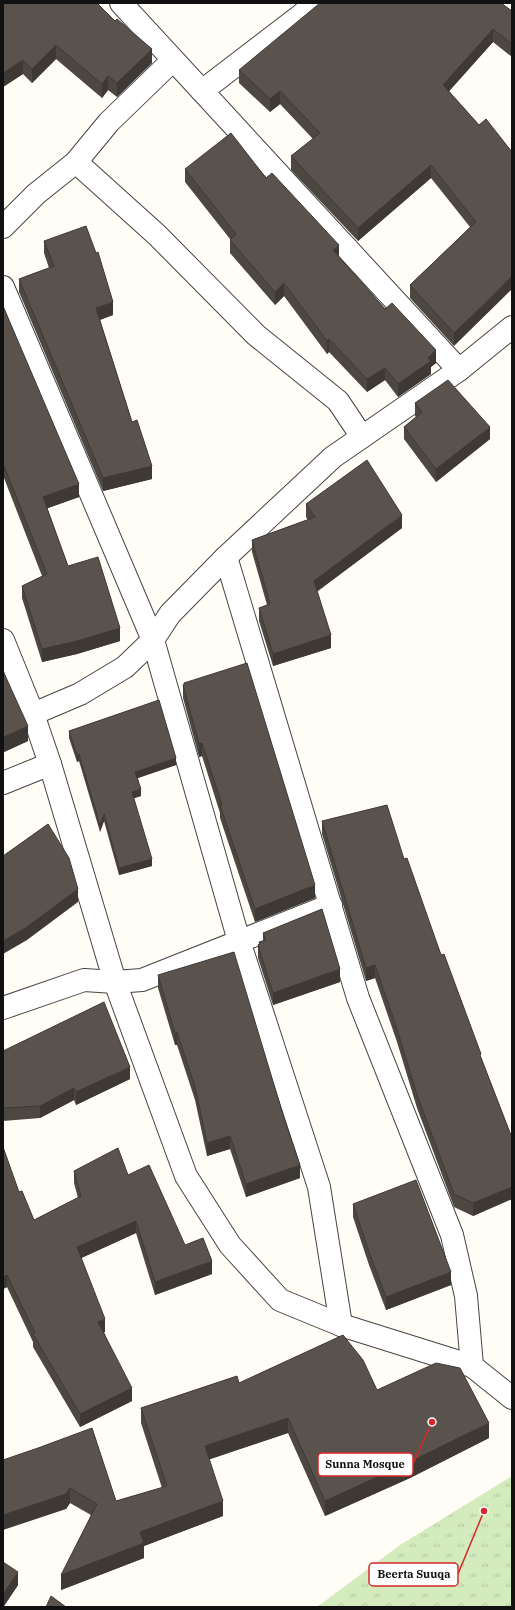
<svg xmlns="http://www.w3.org/2000/svg" width="515" height="1610" viewBox="0 0 515 1610" font-family="'IBM Plex Serif',serif">
<style>
.park{fill:url(#park-tufts)}
.lines{fill:none;stroke-linecap:round;stroke-linejoin:round}
.minor-casing{stroke:#444;stroke-width:24}
.minor{stroke:#fff;stroke-width:22}
.wall{fill:#4d4742}
.shaded-wall{fill:#3f3936}
.building{fill:#5a524d;stroke:#3f3936}
.leader{fill:none;stroke:#d62828;stroke-width:1.5}
.callout-dot{fill:#d62828;stroke:#fff;stroke-width:1.5}
.callout{fill:#fff;stroke:#d62828;stroke-width:1.5}
.callout-label{font-size:11px;text-anchor:middle;font-weight:bold;fill:#111}
</style>
<defs>
<pattern id="park-tufts" width="24" height="20" patternUnits="userSpaceOnUse"><rect width="24" height="20" fill="#d4ebbd"/><path d="M3 7l-1-3M5 7V3M7 7l1-3M15 17l-1-3M17 17v-4M19 17l1-3" fill="none" stroke="#b5c8a1"/></pattern>
</defs>
<rect width="100%" height="100%" fill="#fffdf5"/>
<path class="park" d="M512 1476V1607H317L400 1545Z"/>
<g class="lines">
<g class="minor-casing">
<g id="minor">
<path d="M121 3 459 370"/>
<path d="M202 91 300 16 315 3"/>
<path d="M76 162 157 235 256 335 338 401 362 437"/>
<path d="M3 227 36 194 76 162 109 122 173 60"/>
<path d="M3 287 153 640 239 941 319 1187 341 1325"/>
<path d="M226 557 358 998 452 1235 466 1296 472 1366"/>
<path d="M3 640 33 714 50 764 115 982 186 1176 230 1245 280 1300 341 1325 472 1366 512 1398"/>
<path d="M33 714 80 694 125 667 153 640 170 614 226 557 333 457 459 370 512 327"/>
<path d="M3 783 50 764"/>
<path d="M3 1008 84 980 115 982 142 980 331 905"/>
</g>
</g>
<use href="#minor" class="minor"/>
</g>
<g class="wall">
<path d="M3 3 152 63 117 97 108 90 102 98 56 59 32 83 23 74 3 87Z"/>
<path d="M512 11V57L493 42 449 91 479 125 512 152 454 346 410 298V285L470 227 431 178 358 241 291 170V156L313 139 280 104 270 112 239 83V70Z"/>
<path d="M185 169 266 178 339 257 385 309 436 363 431 367V374L398 397 385 380 367 392 329 352 327 354 284 296 275 305 230 253V239L185 182Z"/>
<path d="M44 241 113 315 100 320 132 422 152 479 103 491 19 292V279L49 268 44 253Z"/>
<path d="M3 306 79 497 47 508 68 566 120 641 77 654 42 662 22 598V586L42 576 4 478 3 479Z"/>
<path d="M415 403 490 439 436 482 404 439V427L416 417 415 416Z"/>
<path d="M306 504 402 528 317 591 331 648 273 666 259 621V608L267 605 252 552V540L308 520 306 517Z"/>
<path d="M3 671 28 741 4 752 3 749Z"/>
<path d="M184 683 315 898 255 922 220 818V813L202 756 199 757 183 698V685H184Z"/>
<path d="M69 731 176 765 138 778 141 796 133 798 152 866 119 875 104 821 100 832 79 761 77 762 69 738Z"/>
<path d="M322 821 404 859 512 1138V1199L473 1216 454 1207 417 1108 397 1042 375 978 366 981 322 834Z"/>
<path d="M263 933 340 982 273 1005 258 958V945L259 944V942L263 941Z"/>
<path d="M158 975 300 1178 246 1197 230 1149 207 1156 195 1100 177 1045H175L158 988Z"/>
<path d="M3 1051 130 1079 76 1105 74 1100 40 1118 3 1121Z"/>
<path d="M74 1171 128 1175 185 1245 212 1274 155 1295 136 1233 81 1258 105 1332H104L132 1401 80 1427 33 1347V1342L7 1287 3 1289 19 1192 34 1220 78 1198 74 1183Z"/>
<path d="M353 1204 451 1285 386 1310 369 1265 353 1217Z"/>
<path d="M239 1383 377 1390 489 1438 410 1478 325 1516 288 1433 209 1459 223 1516 144 1546V1558L61 1590 91 1515 70 1503 66 1509 3 1460 116 1501 162 1488 141 1423V1408Z"/>
<path d="M3 1562 18 1585 4 1606 3 1605Z"/>
</g>
<g class="shaded-wall">
<path d="M493 29V42L443 98V85Z"/>
<path d="M56 45V59L32 83V69Z"/>
<path d="M152 49V63L117 97V83Z"/>
<path d="M23 60V74L3 87V73Z"/>
<path d="M108 76V90L102 98V84Z"/>
<path d="M280 91V104L270 112V99Z"/>
<path d="M431 165V178L358 241V228Z"/>
<path d="M339 245V258L333 250Z"/>
<path d="M512 276V289L454 346V333Z"/>
<path d="M284 283V296L275 305V292Z"/>
<path d="M113 302V315L96 321V308Z"/>
<path d="M329 339V352L327 354V341Z"/>
<path d="M436 350V363L431 367V374L398 397V384Z"/>
<path d="M385 368V380L367 392V379Z"/>
<path d="M490 427V439L436 482V469Z"/>
<path d="M3 466H4V478L3 479Z"/>
<path d="M152 466V479L103 491V478Z"/>
<path d="M79 484V497L43 510V497Z"/>
<path d="M402 515V528L314 594V581Z"/>
<path d="M120 628V641L77 654 42 662V649Z"/>
<path d="M331 635V648L273 666V654Z"/>
<path d="M28 726V741L4 752V737Z"/>
<path d="M202 743V756L199 757V744Z"/>
<path d="M79 754V761L77 762V755Z"/>
<path d="M176 758V765L135 779V772Z"/>
<path d="M141 789V796L132 799V792Z"/>
<path d="M104 814V821L100 832V825Z"/>
<path d="M152 859V866L119 875V868Z"/>
<path d="M315 885V898L255 922V909Z"/>
<path d="M78 889V902L27 940 3 954V941Z"/>
<path d="M375 965V978L366 981V968Z"/>
<path d="M340 969V982L273 1005V993Z"/>
<path d="M177 1032V1045H175V1033Z"/>
<path d="M130 1067V1079L76 1105V1092Z"/>
<path d="M74 1088V1100L40 1118V1106Z"/>
<path d="M230 1136V1149L207 1156V1143Z"/>
<path d="M300 1165V1178L246 1197V1184Z"/>
<path d="M512 1187V1199L473 1216V1203Z"/>
<path d="M136 1221V1233L77 1260V1247Z"/>
<path d="M212 1261V1274L155 1295V1282Z"/>
<path d="M451 1272V1285L386 1310V1297Z"/>
<path d="M7 1275V1287L3 1289V1277Z"/>
<path d="M105 1319V1332L98 1334V1322Z"/>
<path d="M132 1388V1401L80 1427V1414Z"/>
<path d="M288 1418V1433L205 1461V1446Z"/>
<path d="M489 1423V1438L410 1478 325 1516V1501Z"/>
<path d="M70 1488V1503L66 1509 3 1530V1515Z"/>
<path d="M223 1501V1516L144 1546V1558L61 1590V1575L140 1532Z"/>
<path d="M18 1572V1585L4 1606V1593Z"/>
</g>
<g class="building">
<path d="M3 3H97L115 21 117 19 152 49 117 83 108 76 102 84 56 45 32 69 23 60 3 73Z"/>
<path d="M320 3H501L512 11V44L493 29 443 85 479 125 486 119 512 152V276L454 333 410 285 476 222 431 165 358 228 291 156 320 133 280 91 270 99 239 70Z"/>
<path d="M231 133 266 178 272 173 339 245 333 250 385 309 392 303 436 350 428 358 431 361 398 384 385 368 367 379 329 339 327 341 284 283 275 292 230 240 236 234 185 169Z"/>
<path d="M86 226 96 253 98 252 113 302 96 308 132 422 137 420 152 466 103 478 19 279 54 266 44 241Z"/>
<path d="M3 306 79 484 43 497 68 566 98 557 120 628 77 641 42 649 22 586 47 574 4 466H3Z"/>
<path d="M448 380 490 427 436 469 404 427 422 412 415 403Z"/>
<path d="M367 460 402 515 314 581 331 635 273 654 259 608 270 604 252 540 315 517 306 504Z"/>
<path d="M247 663 315 885 255 909 220 805H222L202 743 199 744 183 685H184V683Z"/>
<path d="M3 671 28 726 4 737 3 734Z"/>
<path d="M159 700 176 758 135 772 141 789 132 792 152 859 119 868 104 814 100 825 79 754 77 755 69 731Z"/>
<path d="M387 805 404 859 407 858 441 955 444 954 481 1054 480 1055 512 1138V1187L473 1203 454 1194 417 1095 397 1029 375 965 366 968 322 821Z"/>
<path d="M48 824 69 858 78 889 27 927 3 941V856Z"/>
<path d="M322 909 340 969 273 993 258 945 260 944 259 942 266 940 263 933Z"/>
<path d="M234 952 284 1118 300 1165 246 1184 230 1136 207 1143 195 1087 177 1032 175 1033 158 975Z"/>
<path d="M104 1002 130 1067 76 1092 74 1088 40 1106 3 1108V1051Z"/>
<path d="M3 1147 19 1192 22 1191 34 1220 81 1196 74 1171 118 1148 128 1175 149 1165 185 1245 203 1238 212 1261 155 1282 136 1221 77 1247 105 1319 98 1322 132 1388 80 1414 33 1334 35 1333 7 1275 3 1277Z"/>
<path d="M416 1180 451 1272 386 1297 369 1252 353 1204Z"/>
<path d="M343 1335 363 1360 377 1390 436 1363 460 1368 489 1423 410 1462 325 1501 288 1418 205 1446 223 1501 140 1532 144 1543 61 1575 97 1504 70 1488 66 1494 3 1515V1460L38 1448 92 1428 116 1501 167 1486 141 1408 237 1376 239 1383Z"/>
<path d="M3 1562 18 1572 4 1593 3 1592Z"/>
<path d="M51 1596 66 1607H46Z"/>
</g>
<path class="leader" d="M432 1422L413 1464M484 1511L458 1574"/>
<g class="callout-dot">
<circle cx="432" cy="1422" r="4"/>
<circle cx="484" cy="1511" r="4"/>
</g>
<g class="callout">
<rect x="318" y="1453" width="95" height="23" rx="4"/>
<rect x="369" y="1563" width="89" height="23" rx="4"/>
</g>
<g class="callout-label">
<text x="365" y="1468">Sunna Mosque</text>
<text x="414" y="1578">Beerta Suuqa</text>
</g>
<rect width="515" height="1610" fill="none" stroke="#111111" stroke-width="8"/>
</svg>
